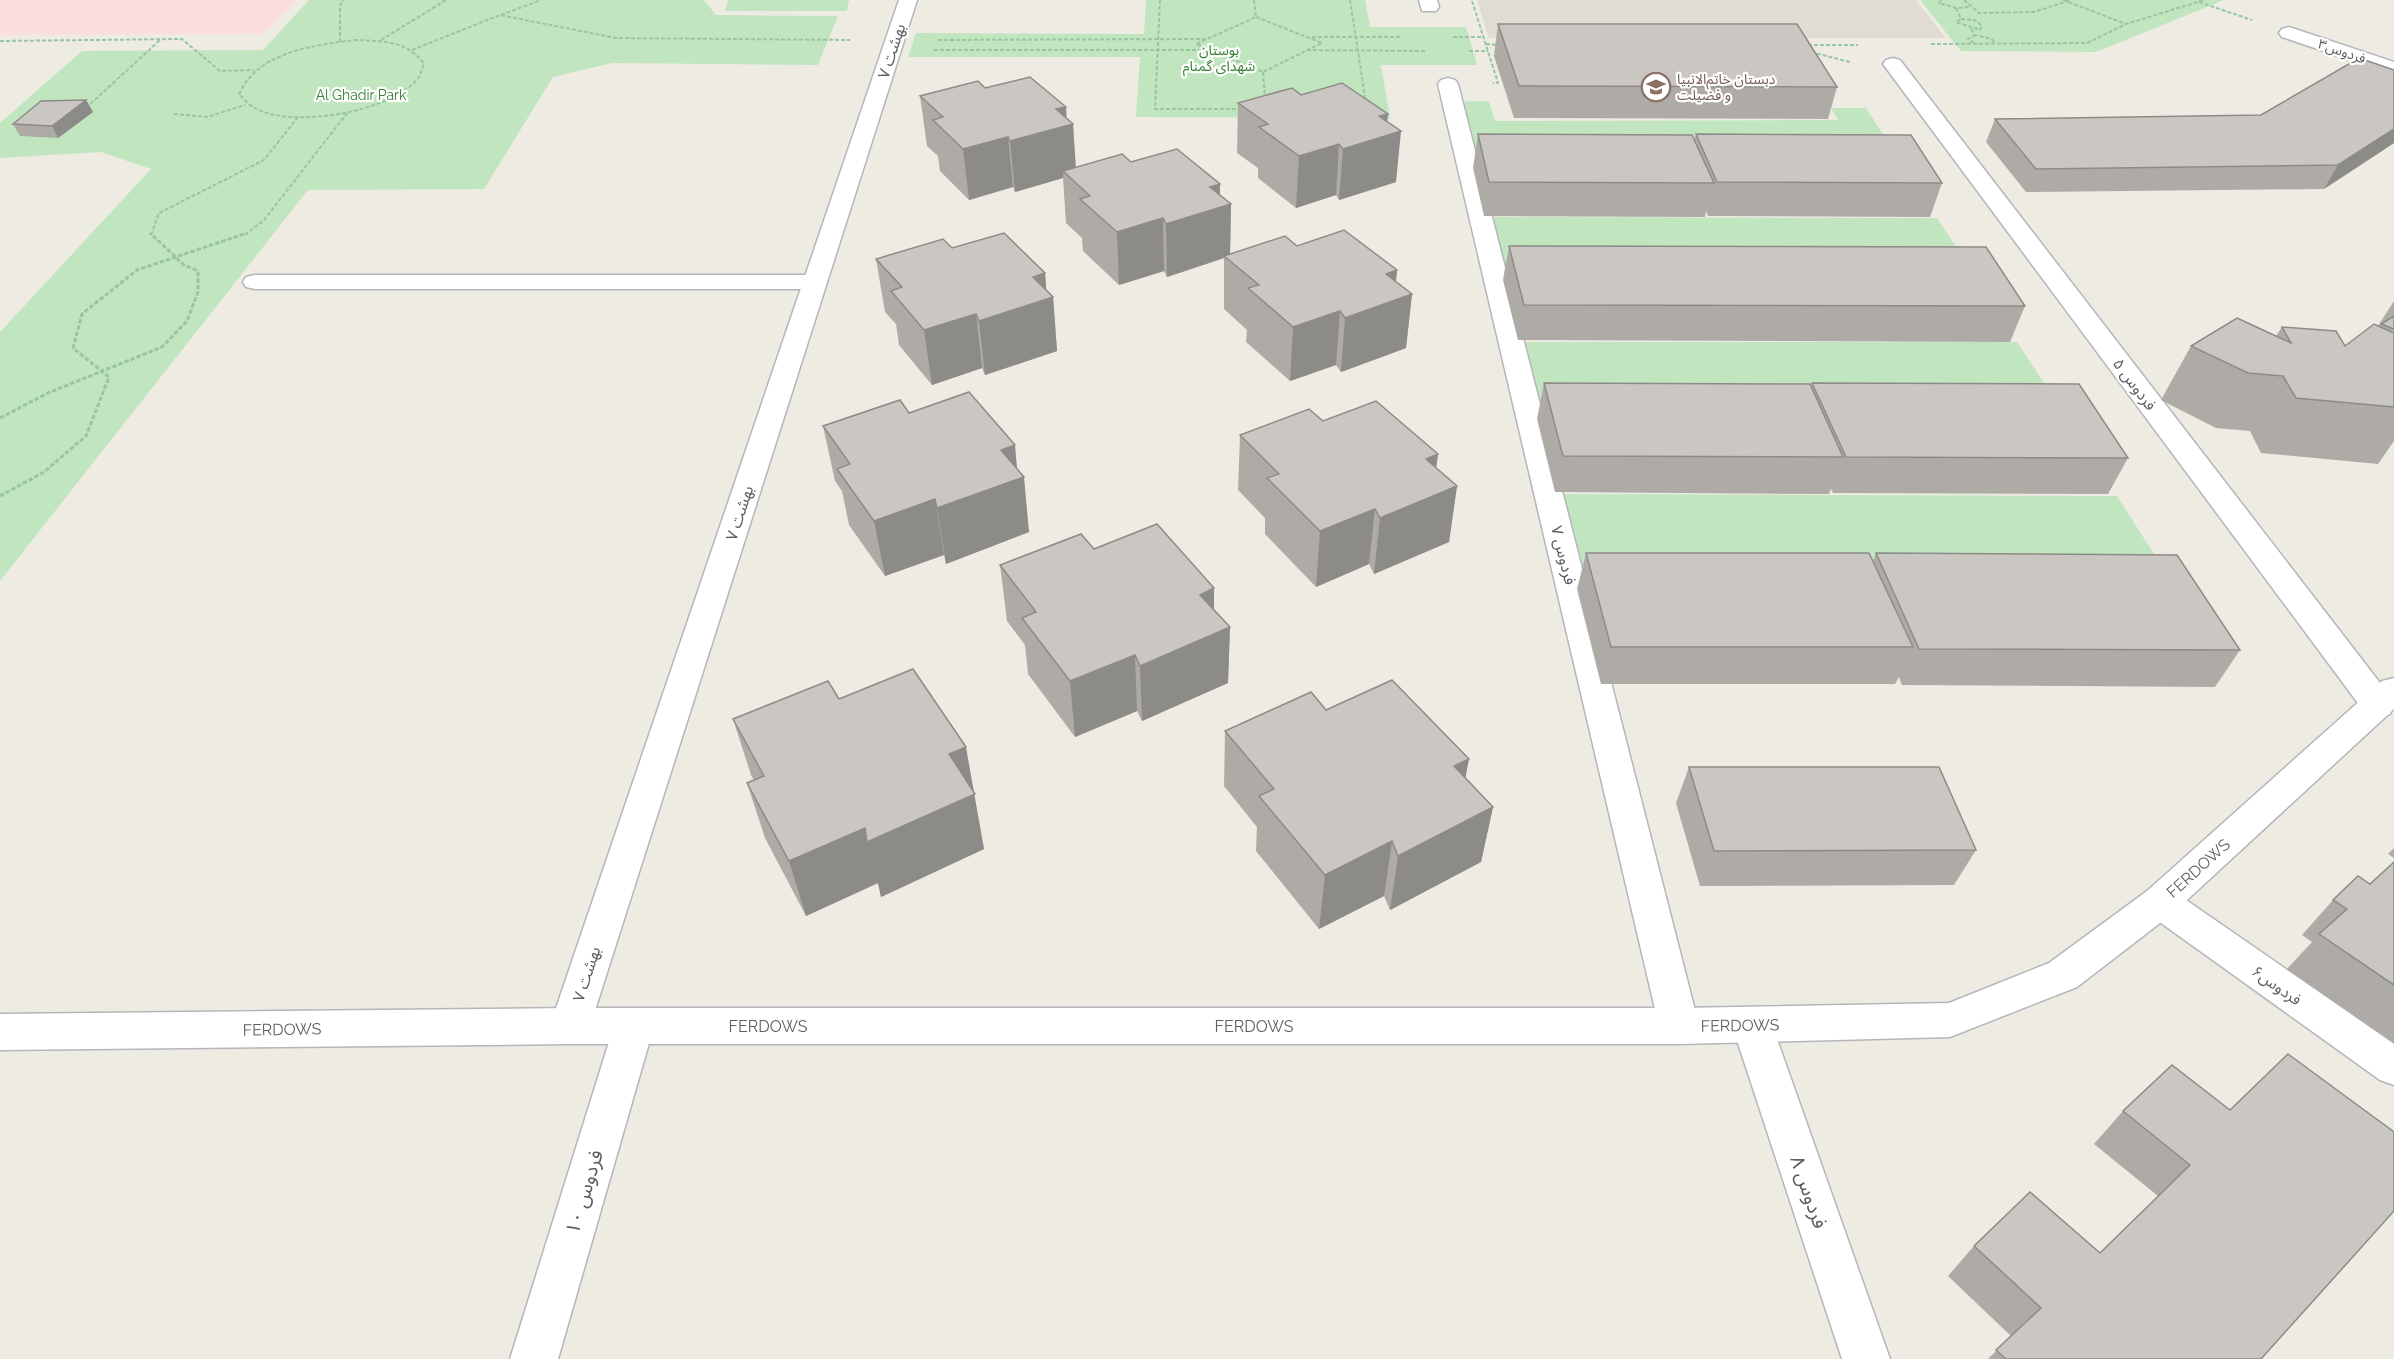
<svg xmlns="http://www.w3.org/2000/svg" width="2394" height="1359" viewBox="0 0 2394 1359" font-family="Raleway,'Noto Sans Arabic',sans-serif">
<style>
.education{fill:#e0dcd4}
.medical{fill:#fbdfdf}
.green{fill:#c1e5bf}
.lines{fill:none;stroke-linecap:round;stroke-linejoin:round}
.service-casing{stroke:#b3b6ba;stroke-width:3}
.minor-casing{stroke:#b3b6ba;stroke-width:3}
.tertiary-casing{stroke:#b3b6ba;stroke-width:3}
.path-far1{stroke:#98c6a3;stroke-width:2;stroke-dasharray:4 2;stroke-linecap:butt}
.path{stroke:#98c6a3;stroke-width:3;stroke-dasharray:4.5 2;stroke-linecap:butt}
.service{fill:#fff;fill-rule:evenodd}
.minor{fill:#fff;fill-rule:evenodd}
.tertiary{fill:#fff;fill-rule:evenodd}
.wall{fill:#aeaba7}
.shaded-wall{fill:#8d8b88}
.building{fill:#cac7c2;stroke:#8d8b88;stroke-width:1.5}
.labels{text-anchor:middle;stroke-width:4.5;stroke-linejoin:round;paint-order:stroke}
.far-park-label{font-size:14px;fill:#358134;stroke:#fff}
.far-street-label{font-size:14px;fill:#5b5f63;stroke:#fff}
.far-education-label{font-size:14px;fill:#785e54;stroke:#fff;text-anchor:start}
.street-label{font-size:16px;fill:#5b5f63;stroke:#fff}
.near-street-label{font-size:20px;fill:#5b5f63;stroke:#fff}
</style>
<rect width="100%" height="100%" fill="#eeebe3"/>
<path class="education" d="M1477 0H1916L1946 38H1489Z"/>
<path class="medical" d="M0 0H297L264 34 0 35Z"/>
<g class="green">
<path d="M309 0H704L716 15 838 16 818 65 612 63 553 77 484 189 308 190 0 581V332L151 169 101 152 0 158V123L82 51 263 50Z"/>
<path d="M728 0H849L847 11H725Z"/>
<path d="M1146 0H1365L1370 27H1466L1477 65H1381L1390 118 1136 117 1140 57H908L916 33 1144 34Z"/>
<path d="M1920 0H2224L2096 52 1961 51Z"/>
<path d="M1489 101 1495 121 1838 120 1831 108H1866L1903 165H1467L1450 102Z"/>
<path d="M1485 217 1937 218 1978 280 1501 279Z"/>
<path d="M1514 342H2017L2067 418 1532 417Z"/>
<path d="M1550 494 2117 496 2175 587 1572 585Z"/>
</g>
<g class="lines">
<g class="service-casing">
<path id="service" d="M255 275H815L824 277 827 282 824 287 815 289H255L246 287 243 282 246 277Z"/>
</g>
<g class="minor-casing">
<g id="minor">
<path d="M899 0H917L590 1026 584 1038 570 1044 556 1038 550 1026Z"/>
<path d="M1419 0H1437L1439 7 1436 11H1422Z"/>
<path d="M2289 27 2394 62V75L2282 37 2279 33 2282 29Z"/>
<path d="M1893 58 1900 60 2390 696 2394 704 2390 714 2378 717 2366 714 1886 68 1883 64 1886 60Z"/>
<path d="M1448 78 1455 80 1458 84 1699 1026 1693 1038 1679 1044 1665 1038 1659 1026 1438 84 1441 80Z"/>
<path d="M2160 887 2173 891 2394 1044V1085L2380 1080 2147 913 2141 902 2147 891Z"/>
<path d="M1752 1007 1766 1013 1772 1025 1890 1359H1842L1732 1025 1738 1013Z"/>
<path d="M634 1008 648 1014 654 1026 558 1359H510L614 1026 620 1014Z"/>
</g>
</g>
<g class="tertiary-casing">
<path id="tertiary" d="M2394 678V709L2173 913 2077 987 1950 1037 1679 1044H570L0 1050V1014L570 1008H1679L1949 1003 2049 963 2147 891 2382 681Z"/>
</g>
<g class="path-far1">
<path d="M1160 0 1155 109H1243"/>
<path d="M1254 0 1256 17"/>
<path d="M1350 0 1366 103"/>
<path d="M1941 0 1939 3 1956 8 1969 7"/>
<path d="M1964 0 1979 13 2034 12 2071 0"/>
<path d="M2063 0 2126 24"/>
<path d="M1472 1 1498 83H1493"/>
<path d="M2199 2 2252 20"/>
<path d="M1956 8 1961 19"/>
<path d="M501 15 541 0"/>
<path d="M1256 17 1322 43 1263 72 1196 44Z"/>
<path d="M1961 19 1975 20 1982 26 1980 30 1956 22Z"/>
<path d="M1971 29 1975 35 1992 39 1994 43"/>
<path d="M1312 37H1400"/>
<path d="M1453 37H1484"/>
<path d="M354 40C381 41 407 40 424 64 422 68 421 74 419 77 394 112 289 130 253 107 248 104 243 98 239 94 259 51 312 46 354 40Z"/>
<path d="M381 40 446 0"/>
<path d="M938 40 1208 39"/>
<path d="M0 41 182 39 220 71 254 70"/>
<path d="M340 42V5L344 0"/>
<path d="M1974 43 1968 39 1975 35"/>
<path d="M1486 44 1498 45"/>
<path d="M1931 44 2087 43 2126 24 2204 0"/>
<path d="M1808 45H1858"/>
<path d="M412 50 500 15 616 38 850 40"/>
<path d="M934 50H1210"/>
<path d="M1307 50 1426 51"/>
<path d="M1469 51H1488"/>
<path d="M1811 52 1850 62"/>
<path d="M1263 72 1265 98"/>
<path d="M86 108 160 40"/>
<path d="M174 114 207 117 245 105"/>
<path d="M151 235 159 213 264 160 298 117"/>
<path d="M245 235 264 220 348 112"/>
</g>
<g class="path">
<path d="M0 418 48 393 162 347 187 321 198 292V271L184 265 150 233"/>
<path d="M0 496 44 472 86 436 109 377 73 348 82 314 137 270 247 233"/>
</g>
<use href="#service" class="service"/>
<use href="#minor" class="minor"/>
<use href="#tertiary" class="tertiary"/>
</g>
<g class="wall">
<path d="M1498 24 1837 87 1828 119 1514 118 1494 56Z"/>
<path d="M2394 70V143L2324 189 2026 192 1986 142 1995 119 2261 115Z"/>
<path d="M985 88 1066 118 1073 124 1076 167 1131 162 1220 195 1231 204 1230 254 1297 246 1397 270 1396 281 1412 294 1406 348 1341 372 1336 365 1290 381 1246 342 1247 330 1224 309V258L1167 277 1164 271 1119 285 1083 251 1082 238 1066 223 1063 178 1015 192 1013 187 969 200 940 171 938 156 927 146 920 96Z"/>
<path d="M1301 95 1387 122 1396 182 1339 200 1336 195 1296 208 1258 178V168L1237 153 1238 103Z"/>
<path d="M86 100 93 112 58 138 20 136 13 124Z"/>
<path d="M1478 134 1694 140 1696 134 1942 183 1930 217 1708 216 1706 211 1705 217 1484 216 1473 168Z"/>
<path d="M1509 246 2025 306 2010 342 1518 340 1503 280Z"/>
<path d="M952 248 1045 273 1046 290 1053 297 1057 351 985 375 982 368 932 385 899 345 896 324 885 312 876 259Z"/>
<path d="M2394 301V441L2378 464 2261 453 2250 431 2216 428 2161 400 2191 346 2276 336 2282 327 2345 346 2378 326Z"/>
<path d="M1544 383 1811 387 1812 383 2128 458 2108 494 1833 493 1831 489 1829 494 1555 492 1537 419Z"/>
<path d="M1323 421 1438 454 1436 468 1457 486 1449 542 1374 574 1369 564 1316 587 1265 534V518L1238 490 1240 435Z"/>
<path d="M823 426 1017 469 1029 532 946 564 944 555 885 576 849 525 842 491 835 481Z"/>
<path d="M1094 549 1214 610 1230 627 1228 683 1142 721 1137 711 1075 737 1028 674 1025 645 1007 621 1000 565Z"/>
<path d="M1586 553 1873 561 1876 553 2240 650 2215 687 1902 685 1899 677 1895 684H1601L1577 589Z"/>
<path d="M839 699 973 791 984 849 881 897 878 883 806 916 765 838 747 783 754 780 751 775 733 719Z"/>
<path d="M1326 710 1469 759 1465 778 1493 807 1481 862 1390 910 1384 896 1319 929 1256 851 1257 827 1224 786 1225 731Z"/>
<path d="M1689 767 1976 850 1954 885 1700 886 1676 803Z"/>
<path d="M2394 848V858L2388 854Z"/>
<path d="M2394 862V1043L2287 969 2312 942 2302 935 2333 900 2370 884Z"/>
<path d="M2172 1065 2261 1359H1988L2011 1336 1948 1276 1974 1246 2100 1253 2158 1196 2094 1144 2123 1111Z"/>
</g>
<g class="shaded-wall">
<path d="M86 100 93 112 58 138 52 126Z"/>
<path d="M1066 107 1067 126 1073 124 1076 175 1063 171V178L1015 192 1010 141 1056 109Z"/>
<path d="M1388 114 1386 136 1401 131 1396 182 1339 200 1343 149 1379 116Z"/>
<path d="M2394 129V143L2324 189 2338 165Z"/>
<path d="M1008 137 1013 187 969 200 963 149Z"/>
<path d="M1339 144 1336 195 1296 208 1299 156Z"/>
<path d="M1220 184V207L1231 204 1230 256H1224V258L1167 277 1166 224 1210 187Z"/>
<path d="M1163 218 1164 271 1119 285 1117 232Z"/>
<path d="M1397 270 1394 301 1412 294 1406 348 1341 372 1345 318 1386 274Z"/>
<path d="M1045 273 1047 299 1053 297 1057 351 985 375 979 321 1033 277Z"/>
<path d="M1340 311 1336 365 1290 381 1293 327Z"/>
<path d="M976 314 982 368 932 385 924 330Z"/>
<path d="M1015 445 1018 479 1024 477 1029 532 946 564 937 508 1001 450Z"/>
<path d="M1438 454 1432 497 1457 486 1449 542 1374 574 1380 518 1426 459Z"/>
<path d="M935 499 944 555 885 576 874 521Z"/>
<path d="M1375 509 1369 564 1316 587 1320 531Z"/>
<path d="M1214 588V634L1230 627 1228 683 1142 721 1140 666 1200 595Z"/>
<path d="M1135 655 1137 711 1075 737 1070 681Z"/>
<path d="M966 747 984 849 881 897 878 883 806 916 789 861 949 754Z"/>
<path d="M1469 759 1458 815 1454 766Z"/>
<path d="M1493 807 1481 862 1390 910 1398 856Z"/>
<path d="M1392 841 1384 896 1319 929 1325 875Z"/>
</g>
<g class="building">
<path d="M1498 24H1797L1837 87 1519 86Z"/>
<path d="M2359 58 2394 70V129L2338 165 2036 169 1995 119 2261 115Z"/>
<path d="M1030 77 1066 107 1056 109 1073 124 1010 141 1008 137 963 149 933 120 943 117 920 96 978 81 985 88Z"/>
<path d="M1342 83 1388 114 1379 116 1401 131 1343 149 1339 144 1299 156 1259 127 1268 124 1238 103 1292 88 1301 95Z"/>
<path d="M86 100 52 126 13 124 41 101Z"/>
<path d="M1478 134 1692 135 1714 183 1489 182Z"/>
<path d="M1696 134 1911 135 1942 183 1717 182Z"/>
<path d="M1177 149 1220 184 1210 187 1231 204 1166 224 1163 218 1117 232 1080 199 1090 196 1063 171 1122 154 1131 162Z"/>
<path d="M1344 230 1397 270 1386 274 1412 294 1345 318 1340 311 1293 327 1248 288 1259 285 1224 256 1285 236 1297 246Z"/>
<path d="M1004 233 1045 273 1033 277 1053 297 979 321 976 314 924 330 891 291 902 287 876 259 943 239 952 248Z"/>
<path d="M1509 246 1986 247 2025 306 1524 305Z"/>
<path d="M2394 316V329L2381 324Z"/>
<path d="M2237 318 2291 343 2282 327 2336 331 2345 346 2374 324 2394 333V407L2296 398 2283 376 2248 373 2191 346Z"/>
<path d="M1544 383 1810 384 1843 457 1563 456Z"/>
<path d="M1812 383 2079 384 2128 458 1846 457Z"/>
<path d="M969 392 1015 445 1001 450 1024 477 937 508 935 499 874 521 837 469 850 464 823 426 900 400 909 413Z"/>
<path d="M1376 401 1438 454 1426 459 1457 486 1380 518 1375 509 1320 531 1267 478 1279 474 1240 435 1309 409 1323 421Z"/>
<path d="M1157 524 1214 588 1200 595 1230 627 1140 666 1135 655 1070 681 1022 618 1036 612 1000 565 1081 534 1094 549Z"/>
<path d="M1586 553H1869L1913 647H1611Z"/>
<path d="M1876 553 2177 555 2240 650 1919 649Z"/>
<path d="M913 669 966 747 949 754 975 794 867 842 865 828 789 861 747 783 764 776 733 719 828 681 839 699Z"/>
<path d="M1392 680 1469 759 1454 766 1493 807 1398 856 1392 841 1325 875 1259 796 1274 789 1225 731 1311 692 1326 710Z"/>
<path d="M1689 767H1939L1976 850 1714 851Z"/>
<path d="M2394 862V985L2319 934 2347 909 2333 900 2358 876 2370 884Z"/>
<path d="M2288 1054 2394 1132V1211L2261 1359H2006L1996 1350 2041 1308 1974 1246 2030 1192 2100 1253 2190 1165 2123 1111 2172 1065 2230 1110Z"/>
</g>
<defs>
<g id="school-ring" transform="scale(1.5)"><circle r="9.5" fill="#fff" stroke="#8d6e63" stroke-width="1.5"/><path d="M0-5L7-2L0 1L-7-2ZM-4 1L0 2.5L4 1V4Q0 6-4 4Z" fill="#8d6e63"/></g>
</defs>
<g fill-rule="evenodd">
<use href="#school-ring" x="1656" y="87"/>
</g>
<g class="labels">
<g class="far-park-label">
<text x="1219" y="55">بوستان<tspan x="1219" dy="16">شهدای گمنام</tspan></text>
<text x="361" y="100">Al Ghadir Park</text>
</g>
<g class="far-street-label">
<text transform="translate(2342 51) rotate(19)" y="5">فردوس۳</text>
</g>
<g class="far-education-label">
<text x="1677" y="84">دبستان خاتم‌الانبیا<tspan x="1677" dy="16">و فضیلت</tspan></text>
</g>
<g class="street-label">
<text transform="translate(891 51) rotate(-72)" y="6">بهشت ۷</text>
<text transform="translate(2135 384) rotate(53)" y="6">فردوس ۵</text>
<text transform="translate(739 513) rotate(-72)" y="6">بهشت ۷</text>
<text transform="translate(1564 555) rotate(76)" y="6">فردوس ۷</text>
<text transform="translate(2198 868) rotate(-42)" y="6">FERDOWS</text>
<text transform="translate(586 974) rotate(-72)" y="6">بهشت ۷</text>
<text transform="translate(2277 985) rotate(35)" y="6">فردوس۶</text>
<text transform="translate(1740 1025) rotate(-1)" y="6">FERDOWS</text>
<text x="768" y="1032">FERDOWS</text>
<text x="1254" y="1032">FERDOWS</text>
<text transform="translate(282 1029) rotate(-1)" y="6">FERDOWS</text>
</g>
<g class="near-street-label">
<text transform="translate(584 1192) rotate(-73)" y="7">فردوس ۱۰</text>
<text transform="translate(1809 1192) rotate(71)" y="7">فردوس ۸</text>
</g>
</g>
</svg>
